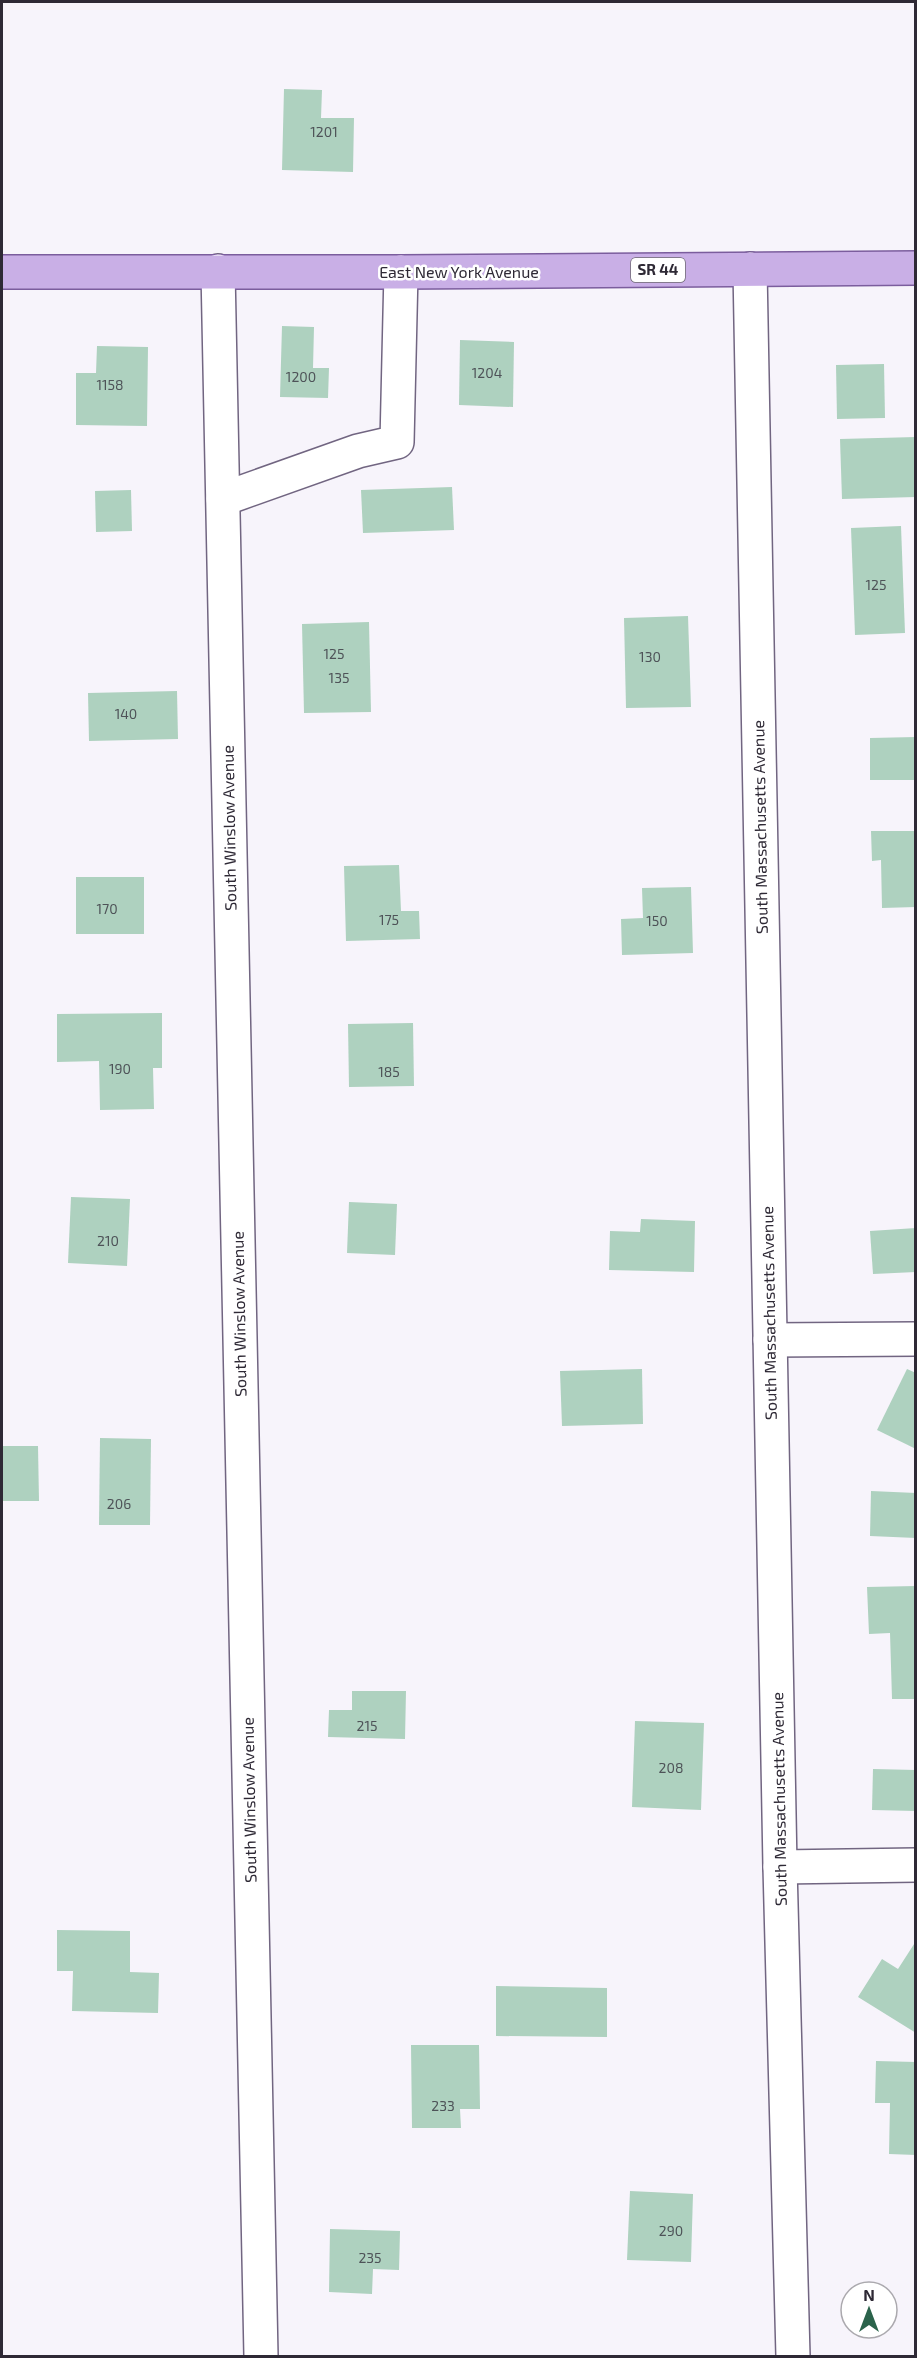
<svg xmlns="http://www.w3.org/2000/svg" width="917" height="2358" viewBox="0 0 917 2358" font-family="'Exo 2',sans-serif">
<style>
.building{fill:#aed1bf}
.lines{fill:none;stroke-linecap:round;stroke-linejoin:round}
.minor-casing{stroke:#716581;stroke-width:36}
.major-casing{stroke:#7b5d9d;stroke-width:36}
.minor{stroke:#fff;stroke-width:33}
.major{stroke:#c9afe6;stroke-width:33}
.labels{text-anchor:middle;stroke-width:5;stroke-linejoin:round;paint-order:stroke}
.number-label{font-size:14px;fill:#4e5358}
.shield{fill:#fff;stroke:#6d6972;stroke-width:1.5}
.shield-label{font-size:15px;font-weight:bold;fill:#2e2935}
.street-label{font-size:16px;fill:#2e2935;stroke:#fff}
</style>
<rect width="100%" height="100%" fill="#f7f4fb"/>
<g class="building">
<path d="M284 89 322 90 321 118H354L353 172 282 170Z"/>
<path d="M282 326 314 327 313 368H329L328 398 280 397Z"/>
<path d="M460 340 514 342 513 407 459 405Z"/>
<path d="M97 346 148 347 147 426 76 425V373H96Z"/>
<path d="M884 364 885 418 837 419 836 365Z"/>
<path d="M916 437V497L842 499 840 439Z"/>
<path d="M452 487 454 530 363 533 361 490Z"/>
<path d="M131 490 132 531 96 532 95 491Z"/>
<path d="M901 526 905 633 855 635 851 528Z"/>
<path d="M688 616 691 707 626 708 624 618Z"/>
<path d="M369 622 371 712 304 713 302 624Z"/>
<path d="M177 691 178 739 89 741 88 693Z"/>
<path d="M916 737V780H870V738Z"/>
<path d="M871 831H916V907L882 908 881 860 872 861Z"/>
<path d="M399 865 401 911H419L420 939 346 941 344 866Z"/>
<rect x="76" y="877" width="68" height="57"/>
<path d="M691 887 693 953 622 955 621 919 643 918 642 888Z"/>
<path d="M162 1013V1068H153L154 1109 100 1110 99 1061 57 1062V1014Z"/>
<path d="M413 1023 414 1086 349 1087 348 1024Z"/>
<path d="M71 1197 130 1199 127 1266 68 1263Z"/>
<path d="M349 1202 397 1204 395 1255 347 1253Z"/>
<path d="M641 1219 695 1221 694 1272 609 1270 610 1231 640 1232Z"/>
<path d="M916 1228V1272L873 1274 870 1231Z"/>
<path d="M642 1369 643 1424 562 1426 560 1371Z"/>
<path d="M907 1369 916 1373V1449L877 1430Z"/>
<path d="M100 1438 151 1439 150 1525H99Z"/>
<path d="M2 1446H38L39 1501H2Z"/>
<path d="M871 1491 916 1493V1538L870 1536Z"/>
<path d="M916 1586V1699H892L890 1633 869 1634 867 1587Z"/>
<path d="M352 1691H406L405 1739 328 1737 329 1710H352Z"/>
<path d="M635 1721 704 1723 701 1810 632 1807Z"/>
<path d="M873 1769 916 1770V1811L872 1810Z"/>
<path d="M57 1930 130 1931V1972L159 1973 158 2013 72 2011 73 1971H57Z"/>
<path d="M916 1941V2033L858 1997 882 1959 898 1969Z"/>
<path d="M496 1986 607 1988V2037L496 2036Z"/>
<path d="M411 2045H479L480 2109H460L461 2128H412Z"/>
<path d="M876 2061 916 2062V2155L889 2154 890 2103H875Z"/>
<path d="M630 2191 693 2194 691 2262 627 2260Z"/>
<path d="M330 2229 400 2231 399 2270 373 2269 372 2294 329 2292Z"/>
</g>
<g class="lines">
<g class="minor-casing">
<g id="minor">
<path d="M750 269 780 1867 793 2356"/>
<path d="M218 271 261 2356"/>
<path d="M223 499 358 451 397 442 401 272"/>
<path d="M770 1340 916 1339"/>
<path d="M780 1867 916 1865"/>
</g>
</g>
<g class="major-casing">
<path id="major" d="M2 272H401L916 268"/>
</g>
<use href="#minor" class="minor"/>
<use href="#major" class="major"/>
</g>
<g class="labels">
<g class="number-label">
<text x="324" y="137">1201</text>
<text x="487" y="378">1204</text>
<text x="301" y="382">1200</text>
<text x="110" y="390">1158</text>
<text x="876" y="590">125</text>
<text x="334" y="659">125</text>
<text x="650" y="662">130</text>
<text x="339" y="683">135</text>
<text x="126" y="719">140</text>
<text x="107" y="914">170</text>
<text x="389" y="925">175</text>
<text x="657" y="926">150</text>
<text x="120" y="1074">190</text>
<text x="389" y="1077">185</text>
<text x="108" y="1246">210</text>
<text x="119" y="1509">206</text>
<text x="367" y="1731">215</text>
<text x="671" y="1773">208</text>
<text x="443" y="2111">233</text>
<text x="671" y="2236">290</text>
<text x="370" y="2263">235</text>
</g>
<rect class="shield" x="631" y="258" width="54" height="24" rx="4.5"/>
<g class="shield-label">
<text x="658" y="275">SR 44</text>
</g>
<g class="street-label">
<text x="459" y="278">East New York Avenue</text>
<text transform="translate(760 827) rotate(-91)" y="6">South Massachusetts Avenue</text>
<text transform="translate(229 828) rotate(-91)" y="6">South Winslow Avenue</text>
<text transform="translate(769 1313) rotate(-91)" y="6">South Massachusetts Avenue</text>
<text transform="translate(239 1314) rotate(-91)" y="6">South Winslow Avenue</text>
<text transform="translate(779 1799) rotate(-91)" y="6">South Massachusetts Avenue</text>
<text transform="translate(249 1800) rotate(-91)" y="6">South Winslow Avenue</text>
</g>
</g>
<rect width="917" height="2358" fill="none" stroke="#2e2935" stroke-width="6"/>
<g transform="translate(869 2310)"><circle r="28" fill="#ffffff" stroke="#aba9ae" stroke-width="1.5"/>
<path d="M0-4.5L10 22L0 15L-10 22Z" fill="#2b634b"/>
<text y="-9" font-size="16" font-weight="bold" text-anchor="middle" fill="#2e2935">N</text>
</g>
</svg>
